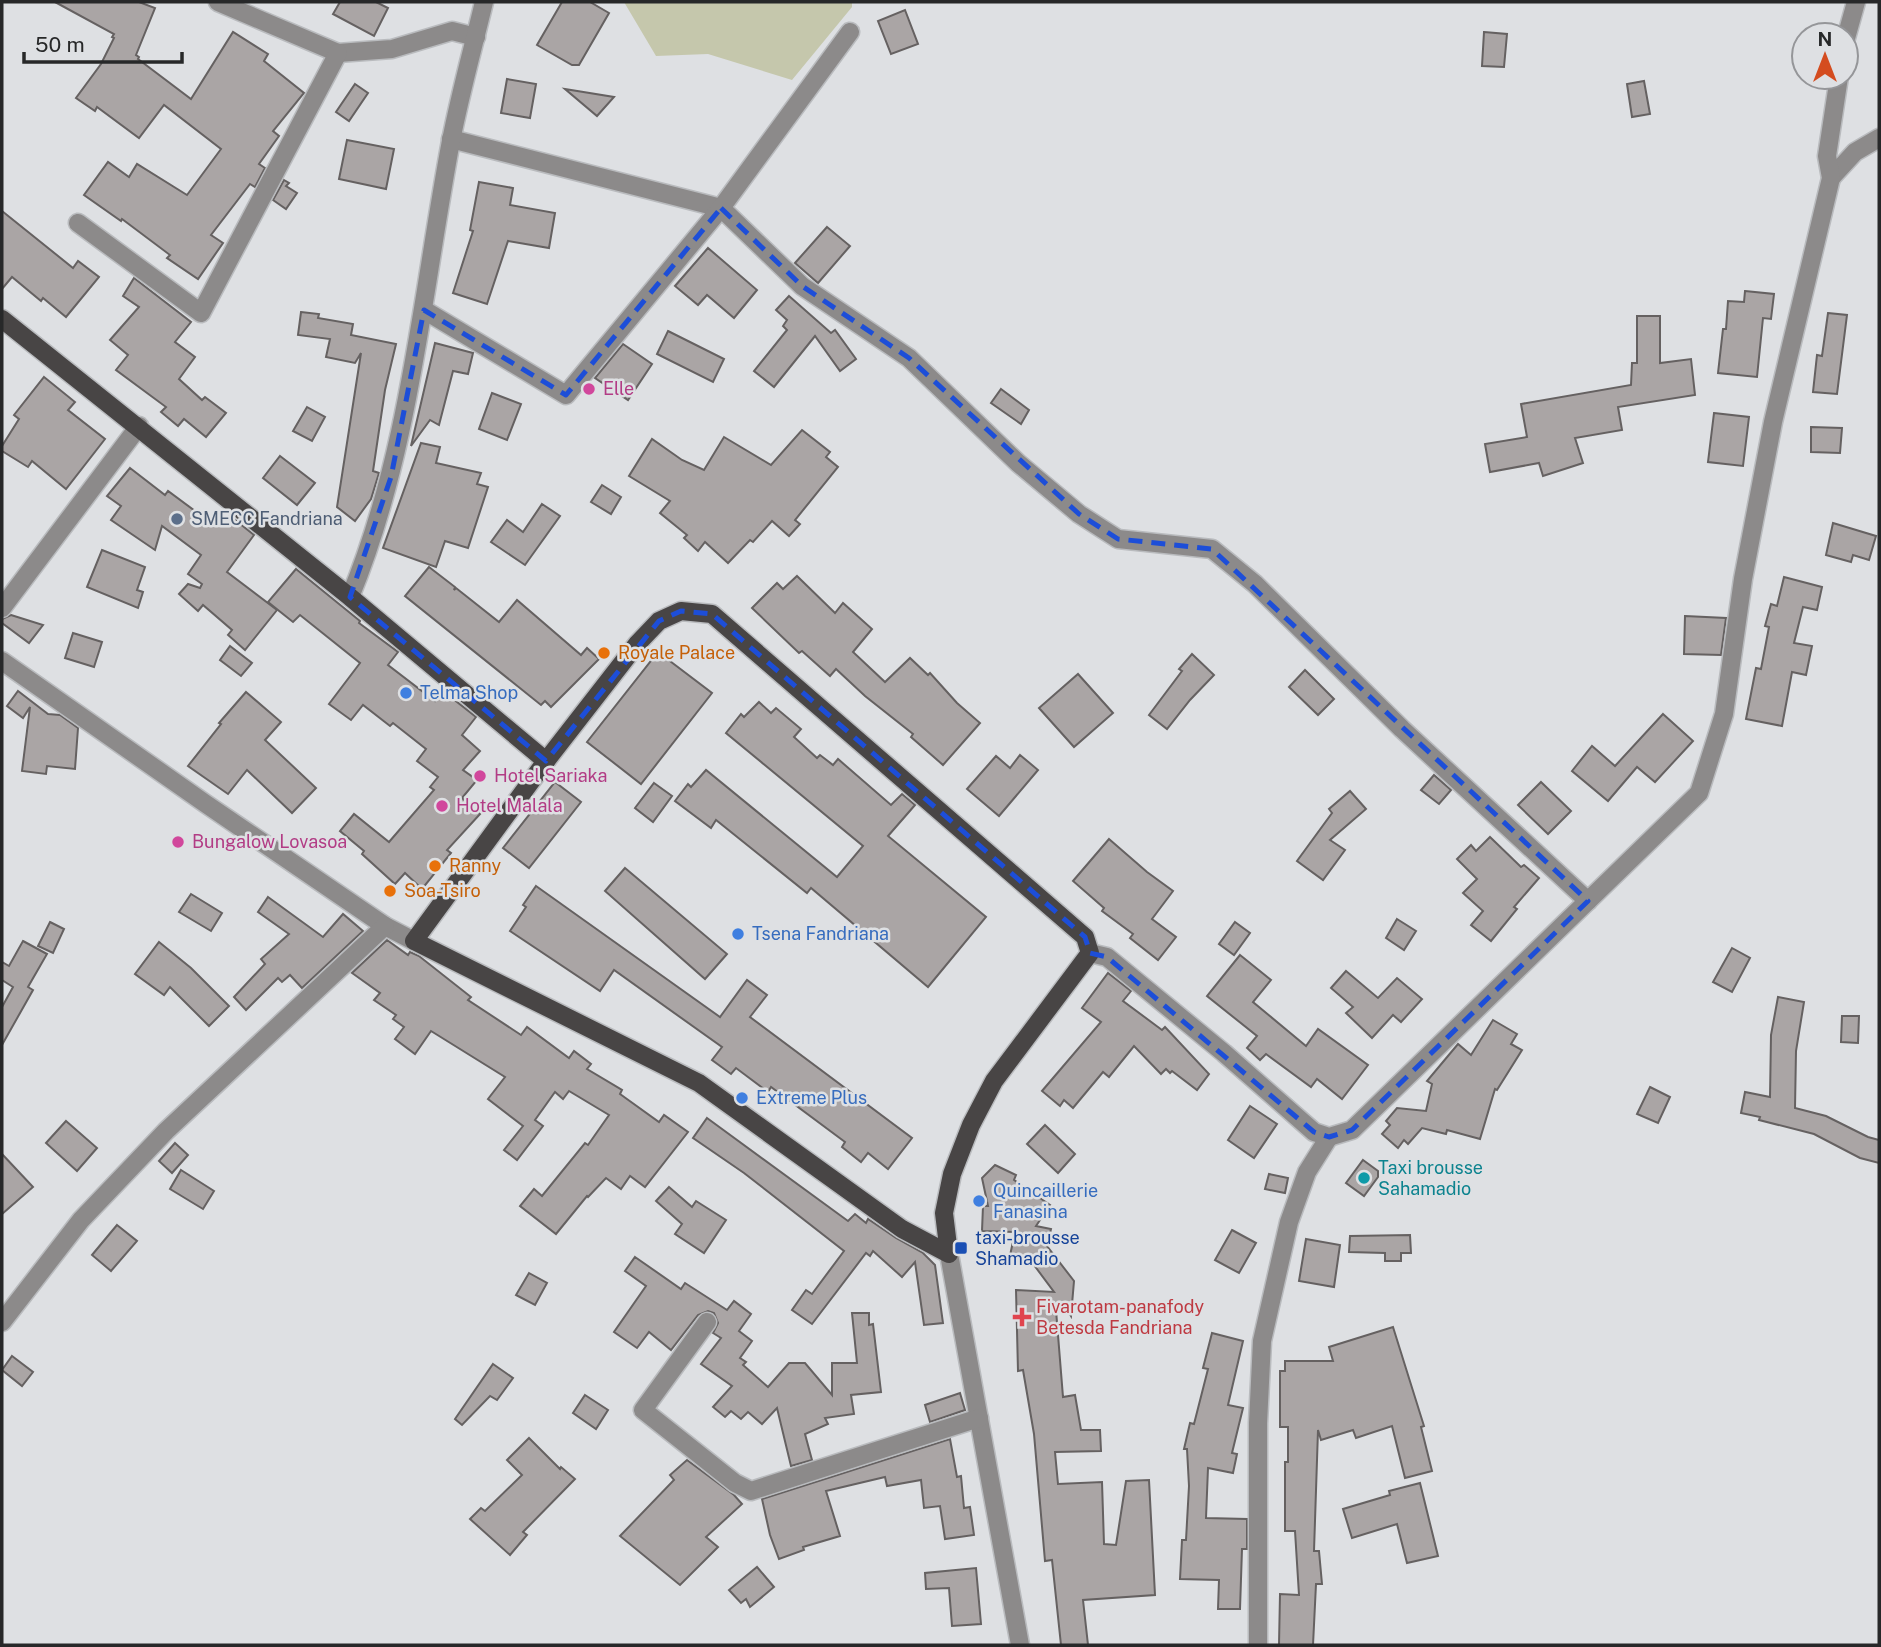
<svg xmlns="http://www.w3.org/2000/svg" width="1881" height="1647" viewBox="0 0 1881 1647" font-family="'Public Sans',sans-serif">
<style>
.green{fill:#c5c7ac}
.building{fill:#aaa5a5;stroke:#656161;stroke-width:2}
.lines{fill:none;stroke-linecap:round;stroke-linejoin:round}
.minor-casing{stroke:#b9bbbe;stroke-width:21}
.major-casing{stroke:#b9bbbe;stroke-width:21}
.minor{stroke:#8c8a8a;stroke-width:18}
.major{stroke:#484545;stroke-width:18}
.marked{fill:none;stroke:#1d4ed8;stroke-width:5;stroke-dasharray:14 9;stroke-linejoin:round}
.hotel-dot{fill:#d1479c;stroke:#dee0e3;stroke-width:2.5}
.service-dot{fill:#5c6f8a;stroke:#dee0e3;stroke-width:2.5}
.food-dot{fill:#e8710a;stroke:#dee0e3;stroke-width:2.5}
.shop-dot{fill:#3f7fe0;stroke:#dee0e3;stroke-width:2.5}
.culture-dot{fill:#0f9aa8;stroke:#dee0e3;stroke-width:2.5}
.transit-dot{fill:#1a4fb4;stroke:#dee0e3;stroke-width:2.5}
.health-dot{fill:#e0444e;stroke:#dee0e3;stroke-width:2.5}
.labels{text-anchor:middle;stroke-width:5;stroke-linejoin:round;paint-order:stroke}
.hotel-label{font-size:18px;fill:#b23c85;stroke:#dee0e3;text-anchor:start}
.service-label{font-size:18px;fill:#4e5e75;stroke:#dee0e3;text-anchor:start}
.food-label{font-size:18px;fill:#c56008;stroke:#dee0e3;text-anchor:start}
.shop-label{font-size:18px;fill:#366cbe;stroke:#dee0e3;text-anchor:start}
.culture-label{font-size:18px;fill:#0d838f;stroke:#dee0e3;text-anchor:start}
.transit-label{font-size:18px;fill:#164399;stroke:#dee0e3;text-anchor:start}
.health-label{font-size:18px;fill:#be3a42;stroke:#dee0e3;text-anchor:start}
</style>
<rect width="100%" height="100%" fill="#dee0e3"/>
<path class="green" d="M624 2H852V7L792 80 708 54 656 56Z"/>
<g class="building">
<path d="M55 2H139L155 8 136 55 139 57 138 59 191 99 233 32 268 54 264 61 304 93 273 131 279 136 259 164 265 168 255 187 250 184 211 235 223 243 198 279 167 258 170 255 122 219 121 221 84 195 108 162 129 177 137 164 187 195 221 149 164 105 139 138 97 107 95 111 76 98 101 64 114 38 112 37 114 34Z"/>
<path d="M340 2H376L388 8 374 36 333 14Z"/>
<path d="M562 2H590L609 13 579 65H572L537 45Z"/>
<path d="M905 10 918 44 891 54 878 21Z"/>
<path d="M1484 32 1507 34 1504 67 1482 66Z"/>
<path d="M507 79 536 84 530 118 501 113Z"/>
<path d="M1644 81 1650 114 1632 117 1627 84Z"/>
<path d="M355 84 368 93 349 121 336 112Z"/>
<path d="M565 89 614 97 597 116Z"/>
<path d="M347 140 394 149 386 189 339 179Z"/>
<path d="M284 180 289 183 286 186 297 193 286 209 273 200Z"/>
<path d="M479 182 513 188 510 205 555 213 549 248 508 241 487 304 453 293 473 231 470 230Z"/>
<path d="M2 211 73 268 78 261 99 277 66 317 43 298 41 301 12 277 2 289Z"/>
<path d="M827 227 850 246 818 283 795 263Z"/>
<path d="M708 248 757 290 734 318 707 295 698 305 675 286Z"/>
<path d="M134 278 191 322 175 342 195 357 179 379 202 400 205 397 226 413 206 437 184 419 178 426 161 412 166 407 116 370 128 355 110 340 139 307 123 296Z"/>
<path d="M1745 291 1774 294 1771 319 1763 318 1757 377 1718 373 1723 329H1726L1728 301 1744 302Z"/>
<path d="M789 296 831 333 835 330 856 359 840 371 815 336 774 387 754 371 787 330 783 326 787 320 776 310Z"/>
<path d="M301 312 319 314 318 318 353 324 351 335 396 344 385 390 373 471 379 473 371 499 355 521 337 507 361 353 355 363 326 357 330 339 298 335Z"/>
<path d="M1828 313 1847 315 1837 394 1813 392 1817 355 1822 356Z"/>
<path d="M1637 316H1660V363L1691 359 1695 395 1618 407 1622 430 1575 438 1583 463 1543 476 1539 463 1490 472 1485 444 1527 437 1521 404 1631 385 1632 363H1637Z"/>
<path d="M668 331 724 359 713 382 657 354Z"/>
<path d="M435 343 473 353 468 374 453 371 439 425 430 420 411 446Z"/>
<path d="M623 344 652 364 628 400 595 378Z"/>
<path d="M44 377 75 402 68 410 105 439 66 489 32 461 28 467 2 451V446L19 419 14 415Z"/>
<path d="M1001 389 1029 410 1021 424 991 403Z"/>
<path d="M492 393 521 404 507 440 479 429Z"/>
<path d="M307 407 325 417 312 441 293 431Z"/>
<path d="M1714 413 1749 417 1743 466 1708 462Z"/>
<path d="M1811 427 1842 428 1840 453 1811 452Z"/>
<path d="M802 430 830 452 826 457 838 467 795 520 800 524 789 536 772 521 753 542 750 540 728 563 705 542 698 551 684 538 687 535 660 513 670 501 629 476 652 439 682 460 704 470 724 437 771 465Z"/>
<path d="M421 443 440 447 436 463 481 473 477 484 488 487 468 548 445 541 436 567 383 548Z"/>
<path d="M280 456 315 483 297 505 263 478Z"/>
<path d="M130 468 165 495 168 491 214 525 224 511 254 535 227 572 277 610 245 650 228 635 232 630 203 605 198 611 179 594 188 584 200 588 202 584 188 574 201 555 162 526 155 550 111 520 121 506 107 496Z"/>
<path d="M602 485 621 497 611 514 591 502Z"/>
<path d="M542 504 560 516 525 565 491 542 507 520 523 532Z"/>
<path d="M1833 523 1876 536 1869 560 1853 555 1851 562 1826 555Z"/>
<path d="M102 550 145 567 137 590 143 592 138 608 87 587Z"/>
<path d="M429 567 455 587 454 590 456 588 499 622 517 600 581 655 587 648 599 659 551 707 545 701 541 705 405 596Z"/>
<path d="M296 569 360 621 359 623 398 652 388 665 435 701 443 691 476 717 462 735 480 751 463 770 477 780 462 798 480 814 447 850 451 853 422 889 405 873 395 884 362 854 364 851 340 831 354 814 389 842 434 790 430 787 438 777 417 761 426 749 393 723 390 726 363 705 351 720 329 704 360 663 300 615 293 622 268 602Z"/>
<path d="M797 576 835 613 843 603 872 629 853 652 885 682 910 658 928 675 930 673 957 703 980 723 943 765 911 737 913 734 865 696 836 669 830 676 802 651 799 653 752 608 777 583 783 589Z"/>
<path d="M1784 577 1822 587 1817 610 1803 607 1794 643 1812 646 1806 675 1792 672 1782 726 1746 719 1756 668 1761 669 1769 627 1765 626 1771 604 1777 606Z"/>
<path d="M11 615 43 625 29 643 2 623V619Z"/>
<path d="M1685 616 1726 618 1721 655 1684 654Z"/>
<path d="M73 633 102 642 94 667 65 658Z"/>
<path d="M230 646 252 663 241 676 220 660Z"/>
<path d="M658 652 712 693 641 784 587 742Z"/>
<path d="M1192 654 1214 675 1190 700 1167 729 1149 715 1182 671 1179 669Z"/>
<path d="M1305 670 1334 699 1318 715 1289 687Z"/>
<path d="M1078 674 1113 713 1074 747 1039 708Z"/>
<path d="M18 691 48 714 60 715 78 728 75 769 47 766 46 774 22 771 30 707 23 718 7 706Z"/>
<path d="M246 692 281 722 265 740 316 788 292 813 247 770 228 794 188 766 221 724 219 723Z"/>
<path d="M759 702 771 713 776 708 801 729 794 737 817 758 820 755 833 765 838 759 891 805 902 794 915 805 888 836 986 917 928 987 811 888 807 893 716 820 711 828 675 801 688 784 691 787 706 770 837 877 863 846 726 733 741 714 744 717Z"/>
<path d="M1663 714 1693 741 1655 782 1637 767 1608 801 1572 771 1592 746 1615 766Z"/>
<path d="M1020 755 1038 770 999 816 967 789 996 756 1010 768Z"/>
<path d="M1434 775 1451 790 1439 804 1421 790Z"/>
<path d="M555 782 581 802 529 868 503 848Z"/>
<path d="M1541 782 1571 811 1548 834 1518 805Z"/>
<path d="M654 783 672 796 653 822 635 808Z"/>
<path d="M1350 791 1366 809 1330 840 1345 850 1323 880 1297 861 1332 813 1329 809Z"/>
<path d="M1490 837 1521 867 1524 865 1539 878 1514 907 1517 909 1491 941 1471 925 1483 911 1463 893 1477 879 1457 859 1471 845 1476 851Z"/>
<path d="M1109 839 1147 872 1173 891 1152 919 1176 937 1158 960 1130 938 1133 934 1102 911 1104 908 1073 881Z"/>
<path d="M625 868 727 954 705 979 605 891Z"/>
<path d="M536 886 720 1017 747 980 767 995 750 1017 912 1138 888 1169 868 1153 861 1162 842 1147 845 1142 771 1087 768 1092 736 1068 731 1074 712 1060 722 1047 614 970 600 991 510 931 526 907 523 905Z"/>
<path d="M191 894 222 913 211 931 179 912Z"/>
<path d="M268 897 323 937 343 914 363 931 302 988 290 975 282 982 278 978 246 1010 234 997 265 964 261 959 289 934 258 912Z"/>
<path d="M1397 919 1416 931 1404 950 1386 938Z"/>
<path d="M50 922 64 929 53 953 38 946Z"/>
<path d="M1235 922 1250 933 1234 955 1219 944Z"/>
<path d="M387 940 408 955 410 952 419 956 471 997 468 1000 521 1035 527 1027 569 1058 574 1051 591 1064 587 1069 622 1090 620 1094 659 1122 664 1115 688 1132 645 1187 630 1176 621 1189 606 1178 588 1197 587 1196 556 1234 520 1206 534 1189 542 1196 585 1143 588 1145 609 1115 569 1091 563 1099 555 1092 535 1120 543 1126 517 1160 504 1150 523 1126 488 1099 505 1077 431 1031 415 1054 395 1039 404 1027 393 1019 396 1015 374 1000 380 993 352 973Z"/>
<path d="M23 941 47 954 28 987 33 990 2 1045V1007L13 987 2 980V962L9 966Z"/>
<path d="M159 942 191 968 229 1006 209 1026 170 987 164 995 135 974Z"/>
<path d="M1732 948 1750 958 1732 992 1713 982Z"/>
<path d="M1240 955 1271 980 1253 1002 1306 1046 1318 1029 1368 1065 1342 1099 1317 1079 1311 1087 1266 1054 1260 1060 1247 1048 1257 1036 1207 996Z"/>
<path d="M1346 971 1378 998 1397 978 1422 999 1401 1022 1393 1015 1372 1038 1346 1013 1353 1007 1331 988Z"/>
<path d="M1108 973 1131 991 1123 1001 1162 1030 1165 1027 1209 1074 1197 1090 1172 1071 1170 1073 1166 1069 1161 1074 1134 1046 1109 1077 1103 1072 1073 1108 1064 1100 1060 1106 1042 1091 1101 1022 1082 1008Z"/>
<path d="M1778 997 1804 1002 1796 1051 1795 1108 1826 1116 1868 1137 1879 1140V1163L1860 1158 1814 1134 1759 1120 1760 1117 1741 1113 1745 1092 1770 1097 1771 1035Z"/>
<path d="M1842 1016H1859L1858 1043 1841 1042Z"/>
<path d="M1493 1020 1517 1034 1511 1044 1522 1050 1497 1090 1495 1089 1480 1139 1447 1130 1446 1134 1422 1128 1408 1144 1404 1140 1398 1148 1382 1134 1390 1125 1386 1121 1397 1108 1426 1111 1432 1084 1427 1081 1458 1044 1471 1055Z"/>
<path d="M1650 1087 1670 1097 1658 1123 1637 1114Z"/>
<path d="M1250 1106 1277 1124 1254 1158 1228 1140Z"/>
<path d="M707 1118 848 1221 855 1214 866 1223 868 1219 896 1238 923 1253 935 1265 943 1323 924 1325 915 1262 902 1277 873 1251 870 1256 866 1253 812 1324 792 1310 806 1290 812 1294 844 1251 744 1173 693 1138Z"/>
<path d="M66 1121 97 1148 77 1171 46 1143Z"/>
<path d="M1045 1125 1075 1154 1058 1173 1027 1144Z"/>
<path d="M175 1143 188 1155 172 1173 159 1161Z"/>
<path d="M2 1154 33 1187 2 1214Z"/>
<path d="M1363 1160 1378 1171V1177L1364 1196 1346 1183Z"/>
<path d="M995 1165 1016 1175 1014 1180 1050 1205 1036 1226 1051 1229 1047 1246 1074 1281 1071 1316 1068 1311 1056 1310 1063 1397 1075 1395 1081 1430H1100L1101 1451 1055 1452 1058 1484 1102 1482 1104 1544 1116 1545 1126 1481 1149 1480 1155 1595 1083 1600 1088 1645H1061L1052 1560 1045 1561 1034 1434 1023 1370 1018 1371 1016 1290 1054 1292 1031 1261 1014 1257 1008 1265 1015 1232 982 1231 983 1206H988L982 1178Z"/>
<path d="M181 1170 214 1191 203 1209 170 1189Z"/>
<path d="M1269 1174 1288 1178 1285 1193 1265 1189Z"/>
<path d="M669 1187 692 1207 696 1201 726 1220 704 1253 675 1234 682 1224 656 1201Z"/>
<path d="M117 1225 137 1241 111 1271 92 1255Z"/>
<path d="M1232 1230 1256 1243 1239 1273 1215 1260Z"/>
<path d="M1410 1235 1411 1253H1401V1261H1385V1253L1349 1252 1350 1236Z"/>
<path d="M1306 1239 1340 1245 1334 1287 1299 1281Z"/>
<path d="M635 1257 681 1289 685 1283 727 1310 734 1301 751 1314 739 1331 752 1341 740 1358 746 1362 743 1365 768 1387 789 1363H805L832 1395V1363H857L852 1313H869V1325L873 1324 881 1392 851 1395 854 1414 825 1418 828 1424 805 1434 812 1460 791 1466 777 1408 762 1424 748 1412 741 1419 731 1411 725 1417 713 1407 732 1386 701 1364 721 1338 713 1333 718 1323 714 1313 708 1311 698 1315 671 1350 649 1332 637 1348 614 1332 646 1286 625 1271Z"/>
<path d="M529 1273 547 1283 535 1305 516 1295Z"/>
<path d="M1393 1327 1424 1426 1421 1427 1432 1471 1405 1478 1392 1426 1356 1438 1353 1430 1321 1440 1318 1430 1314 1551H1319L1322 1584H1316L1313 1645H1279L1280 1594 1299 1595 1295 1531H1285V1462H1288V1427H1280V1371H1285V1361H1333L1329 1347Z"/>
<path d="M1212 1333 1243 1341 1228 1405 1243 1408 1232 1453 1237 1454 1233 1473 1208 1468 1206 1518 1247 1519V1549H1242L1240 1609H1218L1219 1580 1180 1579 1182 1540H1186L1189 1486 1187 1449H1184L1190 1423 1194 1424 1208 1369 1203 1368Z"/>
<path d="M12 1356 33 1372 22 1386 2 1370Z"/>
<path d="M493 1364 513 1378 497 1400 490 1396 462 1425 455 1419Z"/>
<path d="M960 1393 965 1410 930 1422 925 1405Z"/>
<path d="M585 1395 608 1410 596 1429 573 1413Z"/>
<path d="M529 1438 560 1469 561 1467 575 1479 523 1532 527 1535 510 1555 470 1519 481 1508 485 1511 522 1475 507 1460Z"/>
<path d="M950 1439 957 1477 961 1476 964 1508 970 1507 974 1535 945 1539 940 1506 924 1508 921 1480 887 1486 885 1477 826 1491 840 1536 803 1547 804 1550 779 1559 770 1535 762 1499Z"/>
<path d="M687 1460 734 1495 742 1504 706 1537 718 1547 680 1585 620 1536 674 1480 670 1475Z"/>
<path d="M1420 1483 1438 1556 1407 1563 1397 1524 1352 1538 1343 1509 1390 1495 1389 1491Z"/>
<path d="M757 1567 774 1587 750 1607 746 1599 741 1603 729 1590Z"/>
<path d="M976 1568 981 1624 952 1626 949 1588 926 1589 925 1573Z"/>
</g>
<g class="lines">
<g class="minor-casing">
<g id="minor">
<path d="M218 2 338 53 392 49 452 31 476 37"/>
<path d="M1846 38 1856 2"/>
<path d="M451 139 721 208 802 286 909 358 1018 463 1079 514 1118 539 1212 549 1255 584 1402 729 1588 901"/>
<path d="M1831 178 1855 152 1879 138"/>
<path d="M78 223 201 313 338 53"/>
<path d="M424 310 566 395 721 208 850 32"/>
<path d="M350 597C410 452 422 294 451 141 460 94 473 48 484 2"/>
<path d="M2 608 139 426"/>
<path d="M2 661 206 804 385 926 414 941"/>
<path d="M1090 953 1107 957 1224 1053 1314 1132 1329 1137 1352 1130 1699 793 1724 714 1743 579 1773 422 1831 178 1827 156 1839 77"/>
<path d="M949 1254 1020 1645"/>
<path d="M2 1322 81 1220 166 1131 385 926"/>
<path d="M707 1322 643 1410 735 1483 751 1491 979 1418"/>
<path d="M1258 1645V1423L1262 1341 1289 1222 1307 1172 1329 1137"/>
</g>
</g>
<g class="major-casing">
<g id="major">
<path d="M2 319 350 597 546 761"/>
<path d="M681 611 712 614 1085 937 1090 953 994 1081 971 1125 952 1174 944 1213 949 1254 902 1229 699 1083 414 941 546 761 637 644 659 621Z"/>
</g>
</g>
<use href="#minor" class="minor"/>
<use href="#major" class="major"/>
</g>
<path class="marked" d="M721 208 802 286 909 358 1079 514 1118 539 1212 549 1588 901 1352 1130 1329 1137 1314 1132 1107 957 1090 953 1085 937 712 614 681 611 659 621 546 761 350 597 391 477 424 310 566 395Z"/>
<g class="hotel-dot">
<circle cx="589" cy="389" r="7"/>
<circle cx="480" cy="776" r="7"/>
<circle cx="442" cy="806" r="7"/>
<circle cx="178" cy="842" r="7"/>
</g>
<circle class="service-dot" cx="177" cy="519" r="7"/>
<g class="food-dot">
<circle cx="604" cy="653" r="7"/>
<circle cx="435" cy="866" r="7"/>
<circle cx="390" cy="891" r="7"/>
</g>
<g class="shop-dot">
<circle cx="406" cy="693" r="7"/>
<circle cx="738" cy="934" r="7"/>
<circle cx="742" cy="1098" r="7"/>
<circle cx="979" cy="1201" r="7"/>
</g>
<circle class="culture-dot" cx="1364" cy="1178" r="7"/>
<rect class="transit-dot" x="954" y="1241" width="14" height="14" rx="3.5"/>
<path class="health-dot" d="M1018.5 1306.5h7v7h7v7h-7v7h-7v-7h-7v-7h7z"/>
<g class="labels">
<g class="hotel-label">
<text x="603" y="395">Elle</text>
<text x="494" y="782">Hotel Sariaka</text>
<text x="456" y="812">Hotel Malala</text>
<text x="192" y="848">Bungalow Lovasoa</text>
</g>
<g class="service-label">
<text x="191" y="525">SMECC Fandriana</text>
</g>
<g class="food-label">
<text x="618" y="659">Royale Palace</text>
<text x="449" y="872">Ranny</text>
<text x="404" y="897">Soa-Tsiro</text>
</g>
<g class="shop-label">
<text x="420" y="699">Telma Shop</text>
<text x="752" y="940">Tsena Fandriana</text>
<text x="756" y="1104">Extreme Plus</text>
<text x="993" y="1197">Quincaillerie<tspan x="993" dy="21">Fanasina</tspan></text>
</g>
<g class="culture-label">
<text x="1378" y="1174">Taxi brousse<tspan x="1378" dy="21">Sahamadio</tspan></text>
</g>
<g class="transit-label">
<text x="975" y="1244">taxi-brousse<tspan x="975" dy="21">Shamadio</tspan></text>
</g>
<g class="health-label">
<text x="1036" y="1313">Fivarotam-panafody<tspan x="1036" dy="21">Betesda Fandriana</tspan></text>
</g>
</g>
<rect width="1881" height="1647" fill="none" stroke="#272829" stroke-width="7"/>
<g transform="translate(1825 56)"><circle r="33" fill="#dee0e3" stroke="#959699" stroke-width="2"/>
<path d="M0-5L12 26L0 18L-12 26Z" fill="#d44c1f"/>
<text y="-10" font-size="19" font-weight="bold" text-anchor="middle" fill="#272829">N</text>
</g>
<path d="M24 52v10h158v-10" fill="none" stroke="#272829" stroke-width="3.5"/>
<text x="35" y="52" font-size="21" fill="#272829" stroke="#dee0e3" stroke-width="5" paint-order="stroke">50 m</text>
</svg>
